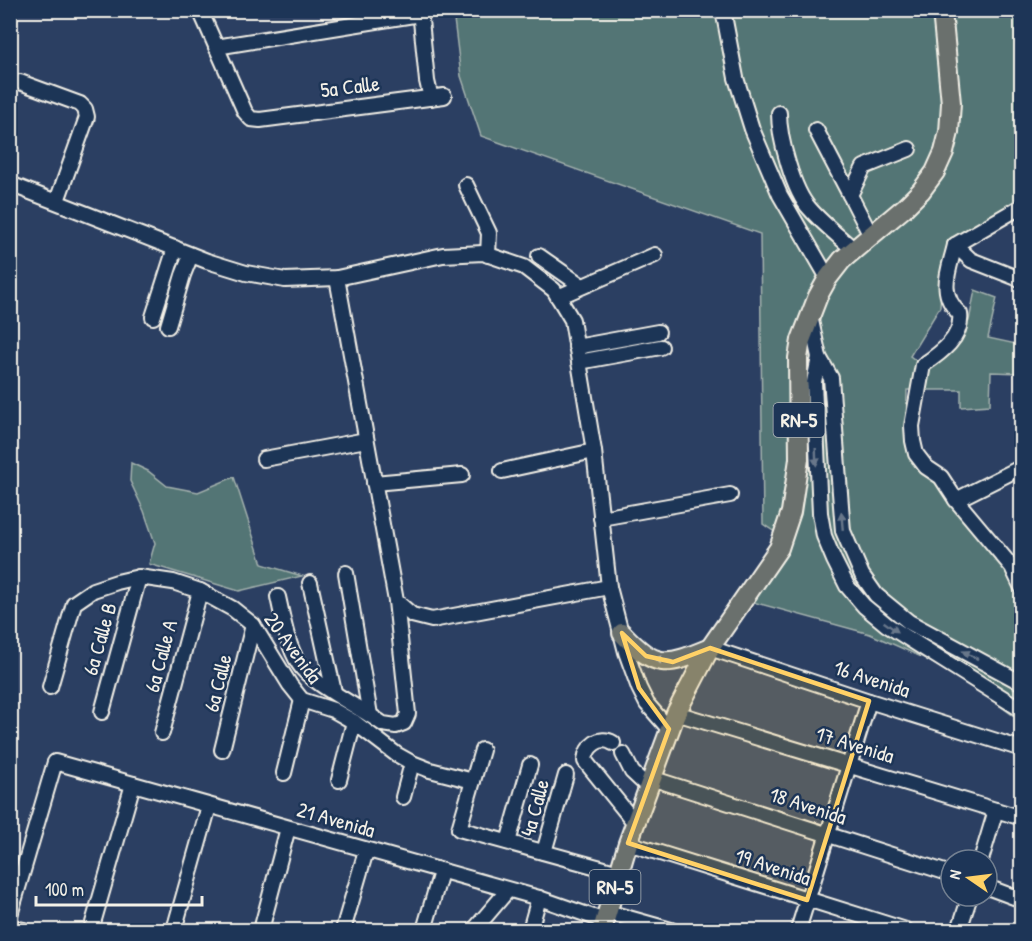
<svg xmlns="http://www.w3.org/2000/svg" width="1032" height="941" viewBox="0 0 1032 941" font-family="'Patrick Hand',sans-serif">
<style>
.green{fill:#537474;stroke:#a4b2ae;stroke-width:1.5}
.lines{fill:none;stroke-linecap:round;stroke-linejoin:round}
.minor-casing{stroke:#f4f1e8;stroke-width:18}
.major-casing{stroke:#f4f1e8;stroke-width:22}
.minor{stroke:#1d3557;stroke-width:14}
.major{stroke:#6b706d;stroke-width:18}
.oneway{fill:#68778a}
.oneway2{fill:#bdbdb7}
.marked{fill:#ffd166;fill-opacity:0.2;stroke:#ffd166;stroke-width:4.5;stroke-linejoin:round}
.labels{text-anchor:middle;stroke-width:5;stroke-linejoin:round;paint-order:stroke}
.shield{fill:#1d3557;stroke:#b4b9bc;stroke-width:1.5}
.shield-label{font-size:20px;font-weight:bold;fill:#f4f1e8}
.street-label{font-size:21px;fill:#f4f1e8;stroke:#1d3557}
</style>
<rect width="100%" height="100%" fill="#2b3f62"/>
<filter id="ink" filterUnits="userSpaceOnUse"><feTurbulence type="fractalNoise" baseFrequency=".0167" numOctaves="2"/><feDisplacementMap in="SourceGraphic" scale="12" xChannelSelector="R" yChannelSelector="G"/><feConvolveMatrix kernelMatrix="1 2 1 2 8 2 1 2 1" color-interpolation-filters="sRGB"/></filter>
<g filter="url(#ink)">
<g class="green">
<path d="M453 11H1021V214L960 245 941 289 940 307 910 356 918 362 969 321 975 290 997 298 988 338 1021 345V373L991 372 990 405 961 407V390H907L906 430 935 480 1021 590V721L982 693 924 658 870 634 753 602 788 541 763 524 760 234 481 136 461 76Z"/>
<path d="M131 463 148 471 167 486 198 492 234 477 262 564 302 576 239 591 149 564 155 543 144 511 130 481Z"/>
</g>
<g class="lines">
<g class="minor-casing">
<g id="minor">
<path d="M200 10 245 112 251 119 260 120 444 96"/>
<path d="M420 10 427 81 431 98"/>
<path d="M723 10 736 78 752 129 780 195 828 278"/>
<path d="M216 47 420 14"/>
<path d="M20 82 80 104 85 109 87 117 57 201"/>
<path d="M779 113C779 138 793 191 810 209 823 224 840 237 854 250"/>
<path d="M816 130 850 195"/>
<path d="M10 184 207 261 246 273 285 280 337 278 443 255 483 253 524 267 554 290 572 320 594 451 609 587 626 652 639 688 647 704 669 729"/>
<path d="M466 185 489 233 488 255"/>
<path d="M1022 206 955 245C949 271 937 293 960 314 963 337 941 353 923 365L912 426 913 441 916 454 926 467 941 477 956 500 1012 567 1022 588"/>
<path d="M871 236 850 195 864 167 909 149"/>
<path d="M955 245 971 260 1022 280"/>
<path d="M539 256 582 286"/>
<path d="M337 278 396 601 412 615 432 620 609 587"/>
<path d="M558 297 655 255"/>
<path d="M810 316 819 357 831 378 843 531 862 575 876 595 909 622 1022 683"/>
<path d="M153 317 175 248"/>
<path d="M168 326 183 275 191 255"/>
<path d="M576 347 658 332"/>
<path d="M819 357 814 382 820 513 824 536 834 560 847 586 864 606 887 625 1022 710"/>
<path d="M579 362 661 347"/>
<path d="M264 459 366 440"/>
<path d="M502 471 594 451"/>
<path d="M374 483 462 475"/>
<path d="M956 500 1022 467"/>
<path d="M601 518 730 495"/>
<path d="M346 573 370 715"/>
<path d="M310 583 334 692"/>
<path d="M278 597C283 619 287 645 299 664 310 683 363 709 383 724L396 726 404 723 408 714 396 601"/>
<path d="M710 648 869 701 1022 749"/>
<path d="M50 687 74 603 93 590 117 582 139 577 173 582 200 591 233 609 253 625 290 685 302 700 333 710 354 722 396 754 412 763 430 770 473 781"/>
<path d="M102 712 139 577"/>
<path d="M676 713 1022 818"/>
<path d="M162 733 200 591"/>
<path d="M613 743C600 735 586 746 585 761L635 823"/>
<path d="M222 750 253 625"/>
<path d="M482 750 459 829 619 873"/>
<path d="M623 754 632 772 648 787"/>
<path d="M284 773 302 700"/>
<path d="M651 778 951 874"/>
<path d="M339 780 354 722"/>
<path d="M403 797 412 763"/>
<path d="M508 842 530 765"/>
<path d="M628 843 906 930"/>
<path d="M544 852 566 775"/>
<path d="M981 860 996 810"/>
<path d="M987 887 1022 900"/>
<path d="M607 912 671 930"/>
<path d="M10 915 55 762 539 898 605 921"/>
<path d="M10 927 24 930"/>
<path d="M91 930 133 784"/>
<path d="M174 930 209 806"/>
<path d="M261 930 288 828"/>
<path d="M343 930 366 851"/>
<path d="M424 930 441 872"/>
<path d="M474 930 508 890"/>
<path d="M530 930 539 898"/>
<path d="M798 930 869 701"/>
<path d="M959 930 970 896"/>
</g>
</g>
<g class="major-casing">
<g id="major">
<path d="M622 633C657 670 666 666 710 648"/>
<path d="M602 930 628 843 676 713 710 648 779 548 791 512 799 459 798 358 801 340 818 296 828 278 842 260 904 208 921 191 935 172 944 152 949 132 951 103 943 21 941 10"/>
</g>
</g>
<use href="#minor" class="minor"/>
<use href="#major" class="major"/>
</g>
<defs><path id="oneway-solid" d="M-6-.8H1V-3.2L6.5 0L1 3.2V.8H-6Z" transform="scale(1.5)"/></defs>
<g class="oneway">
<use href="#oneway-solid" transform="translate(816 457) rotate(88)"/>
<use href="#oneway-solid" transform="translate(842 521) rotate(-95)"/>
<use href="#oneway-solid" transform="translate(891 627) rotate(35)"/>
<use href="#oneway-solid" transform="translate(970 655) rotate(-153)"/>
</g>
<use class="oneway2" href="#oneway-solid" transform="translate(663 660) rotate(-171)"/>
</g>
<path class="marked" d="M622 633 646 656 673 662 710 648 869 701 807 900 628 843 669 729 639 688Z"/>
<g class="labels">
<g class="shield">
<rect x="773.5" y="403" width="51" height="34" rx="4.5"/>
<rect x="589.5" y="870" width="51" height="34" rx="4.5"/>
</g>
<g class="shield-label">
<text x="799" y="427">RN-5</text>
<text x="615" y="894">RN-5</text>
</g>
<g class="street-label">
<text transform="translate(350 87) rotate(-7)" y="7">5a Calle</text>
<text transform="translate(100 639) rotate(-74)" y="7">6a Calle B</text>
<text transform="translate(293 648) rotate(54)" y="7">20 Avenida</text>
<text transform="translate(161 656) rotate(-75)" y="7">6a Calle A</text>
<text transform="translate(872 679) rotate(18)" y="7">16 Avenida</text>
<text transform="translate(218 683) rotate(-76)" y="7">6a Calle</text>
<text transform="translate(855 745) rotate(17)" y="7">17 Avenida</text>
<text transform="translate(808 806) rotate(18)" y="7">18 Avenida</text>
<text transform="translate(535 808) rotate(-75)" y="7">4a Calle</text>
<text transform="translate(336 820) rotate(16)" y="7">21 Avenida</text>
<text transform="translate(773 867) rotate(18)" y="7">19 Avenida</text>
</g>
</g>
<rect width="1032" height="941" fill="none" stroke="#1d3557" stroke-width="36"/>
<rect x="18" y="18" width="996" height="905" fill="none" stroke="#f4f1e8" stroke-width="2" filter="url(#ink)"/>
<g transform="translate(969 878) rotate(284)"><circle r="28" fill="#1d3557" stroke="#738091" stroke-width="1.5"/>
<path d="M0-4.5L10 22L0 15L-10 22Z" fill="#ffd166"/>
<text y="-9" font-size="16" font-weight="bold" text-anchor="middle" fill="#f4f1e8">N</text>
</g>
<path d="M36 896v9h166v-9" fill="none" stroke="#f4f1e8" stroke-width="3"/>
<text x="45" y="896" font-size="18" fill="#f4f1e8" stroke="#1d3557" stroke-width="4.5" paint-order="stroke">100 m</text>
</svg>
